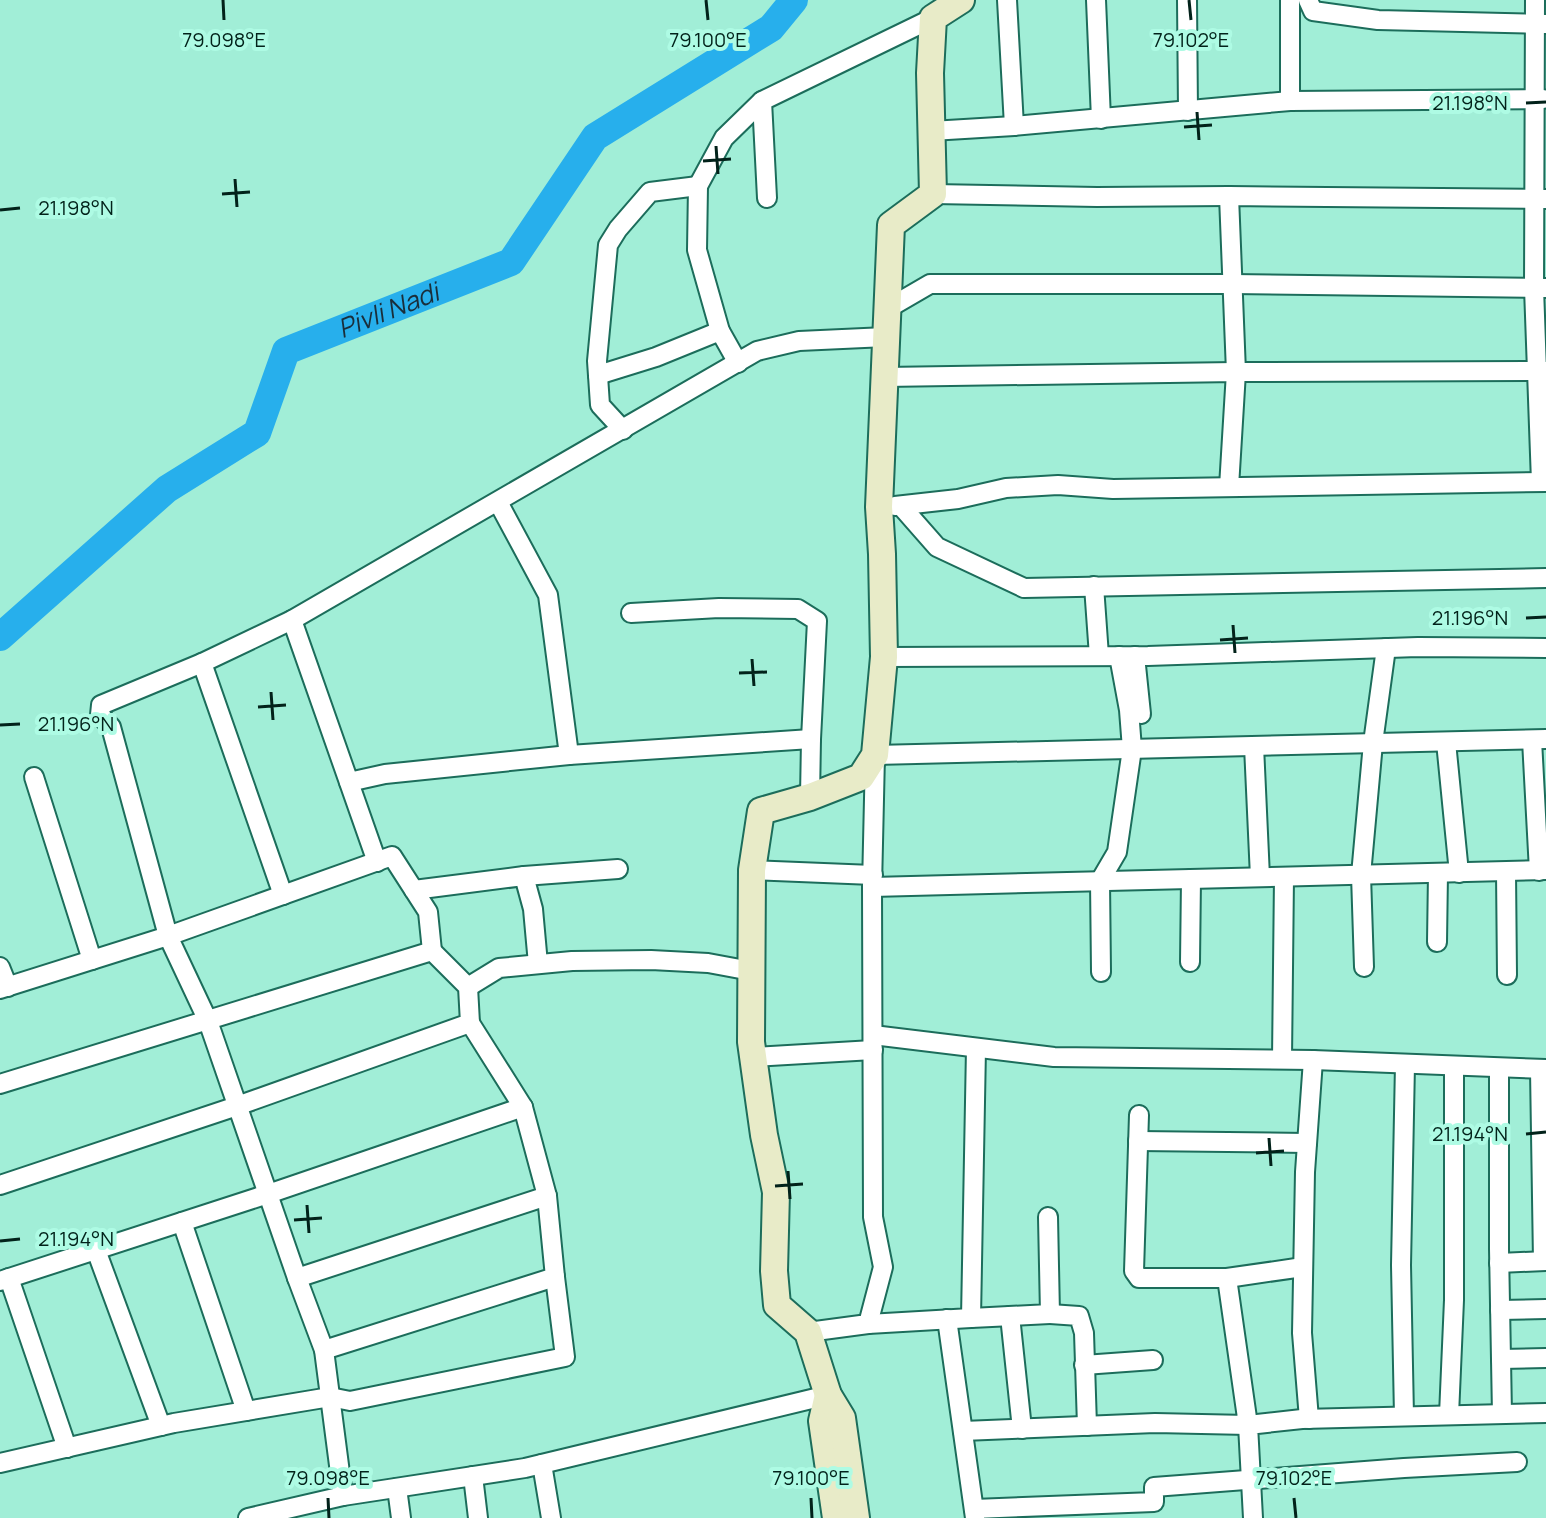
<svg xmlns="http://www.w3.org/2000/svg" width="1546" height="1518" viewBox="0 0 1546 1518" font-family="Manrope,sans-serif">
<style>
.lines{fill:none;stroke-linecap:round;stroke-linejoin:round}
.river{stroke:#27afec;stroke-width:28}
.street-casing{stroke:#1c6d5b;stroke-width:22}
.secondary-casing{stroke:#1c6d5b;stroke-width:30}
.street{stroke:#fff;stroke-width:18}
.secondary{stroke:#e8ebc8;stroke-width:26}
.ticks{fill:none;stroke:#02221a;stroke-width:3}
.labels{text-anchor:middle;stroke-width:8;stroke-linejoin:round;paint-order:stroke}
.water-label{font-size:26px;font-style:italic;fill:#1a2e3a;stroke:#aefbe4}
.ticks-label{font-size:20px;text-anchor:middle;fill:#02221a;stroke:#aefbe4;stroke-width:8;stroke-linejoin:round;paint-order:stroke}
</style>
<rect width="100%" height="100%" fill="#a1eed7"/>
<g class="lines">
<path class="river" id="s1" d="M0 637 167 489 257 433 286 351 511 262 595 137 771 28 794 0"/>
<g class="street-casing">
<g id="street">
<path d="M1007 0 1014 126"/>
<path d="M1096 0 1101 119"/>
<path d="M1187 0 1188 111"/>
<path d="M1290 0V101L1543 99"/>
<path d="M1308 0 1313 11 1378 20 1546 24"/>
<path d="M1535 0 1534 288 1541 482"/>
<path d="M931 131 1014 126 1290 101"/>
<path d="M933 194 1097 197 1229 196"/>
<path d="M767 198 762 101 933 18"/>
<path d="M1546 199 1229 196 1236 372 1546 371"/>
<path d="M887 309 930 284H1232L1546 288"/>
<path d="M738 363 720 331 697 250 698 186 724 138 762 101"/>
<path d="M598 375 656 357 720 331"/>
<path d="M884 377 1236 372 1229 487"/>
<path d="M623 430 600 405 597 361 608 245 618 229 650 192 698 186"/>
<path d="M498 502 548 595 569 755"/>
<path d="M895 506 958 499 1006 488 1058 485 1113 489 1546 482"/>
<path d="M901 506 937 547 1024 588 1546 578"/>
<path d="M1094 586 1099 656"/>
<path d="M631 613 719 608 798 609 817 621 811 739 810 797"/>
<path d="M292 620 377 862"/>
<path d="M1135 656 1141 714"/>
<path d="M884 657 1148 656 1418 647 1546 648"/>
<path d="M202 663 283 895"/>
<path d="M1532 740 1539 871"/>
<path d="M1446 742 1459 873"/>
<path d="M1254 746 1260 877"/>
<path d="M34 777 92 960"/>
<path d="M349 782 385 774 569 755 811 739"/>
<path d="M752 870 873 875"/>
<path d="M1506 872 1507 975"/>
<path d="M524 876 533 909 538 964"/>
<path d="M872 887 1546 870"/>
<path d="M414 890 524 876 618 869"/>
<path d="M1437 942 1438 873"/>
<path d="M1190 962 1191 879"/>
<path d="M0 967 8 987"/>
<path d="M1364 967 1361 875 1373 743 1386 648"/>
<path d="M1101 972 1100 881 1117 852 1132 749 1129 710 1119 656"/>
<path d="M468 987 499 968 572 961 651 960 708 963 751 971"/>
<path d="M0 989 168 936 111 727 100 715 101 705 202 663 292 620 757 351 799 341 886 337"/>
<path d="M873 1035 1054 1057 1313 1060 1546 1069"/>
<path d="M753 1057 873 1050"/>
<path d="M1282 1059 1284 877"/>
<path d="M1499 1068V1249L1502 1414"/>
<path d="M1540 1070 1543 1261"/>
<path d="M0 1084 432 951 428 912 392 856 168 936 208 1021 297 1278 324 1350 343 1496 525 1468 828 1395"/>
<path d="M1139 1115 1134 1271 1139 1278H1227"/>
<path d="M1138 1141 1307 1143"/>
<path d="M0 1185 237 1106 470 1023 468 987 432 951"/>
<path d="M182 1222 246 1411"/>
<path d="M96 1250 161 1426"/>
<path d="M1499 1263 1546 1261"/>
<path d="M9 1278 67 1448"/>
<path d="M297 1278 547 1196 523 1107"/>
<path d="M0 1281 268 1194 523 1107 470 1023"/>
<path d="M1500 1310 1546 1309"/>
<path d="M1050 1314 1079 1316 1084 1333 1087 1426"/>
<path d="M1010 1316 1022 1429"/>
<path d="M971 1318 1050 1314 1048 1217"/>
<path d="M947 1319 975 1518"/>
<path d="M868 1324 971 1318 976 1048"/>
<path d="M808 1332 868 1324 883 1267 873 1217 872 887 875 755 1546 739"/>
<path d="M324 1350 555 1277 547 1196"/>
<path d="M1501 1359 1546 1358"/>
<path d="M1084 1365 1153 1360"/>
<path d="M1449 1415 1454 1300V1066"/>
<path d="M1404 1416 1401 1265 1405 1064"/>
<path d="M1309 1419 1302 1333 1305 1172 1313 1060"/>
<path d="M963 1431 1155 1423 1248 1425 1227 1278 1303 1267"/>
<path d="M0 1463 174 1423 330 1397 350 1401 565 1357 555 1277"/>
<path d="M542 1464 551 1518"/>
<path d="M473 1476 478 1518"/>
<path d="M397 1488 401 1518"/>
<path d="M974 1509 1154 1502V1487L1404 1468 1517 1462"/>
<path d="M248 1518 343 1496"/>
<path d="M1253 1518 1248 1425 1302 1419 1546 1413"/>
</g>
</g>
<g class="secondary-casing">
<g id="secondary">
<path d="M828 1395 822 1421 836 1518"/>
<path d="M856 1518 842 1418 828 1395 808 1332 777 1305 774 1271 776 1192 764 1135 751 1042 752 870 761 811 810 797 861 777 875 755 884 657 882 554 879 507 891 225 933 194 930 73 933 18 961 0"/>
</g>
</g>
<use href="#street" class="street"/>
<use href="#secondary" class="secondary"/>
</g>
<path class="ticks" d="M223 0 224 20M706 0 708 20M1189 0 1191 20M1526 103 1546 102M1197 112 1199 140M1184 127 1212 125M716 146 718 174M703 161 731 159M235 179 237 207M222 194 250 192M0 210 20 208M1526 618 1546 617M1233 625 1235 653M1220 640 1248 638M752 659 754 686M739 673 767 672M271 692 273 720M258 707 286 705M0 725 20 724M1526 1134 1546 1132M1269 1138 1271 1166M1256 1153 1284 1151M788 1171 790 1199M775 1186 803 1184M307 1205 309 1233M294 1220 322 1218M0 1241 20 1239M328 1498 329 1518M811 1498 812 1518M1294 1498 1296 1518"/>
<g class="labels">
<g class="water-label">
<text dy="9" stroke="none"><textPath href="#s1" startOffset="526">Pivli Nadi</textPath></text>
</g>
</g>
<g class="ticks-label">
<text x="224" y="47">79.098°E</text>
<text x="708" y="47">79.100°E</text>
<text x="1191" y="47">79.102°E</text>
<text x="1470" y="110">21.198°N</text>
<text x="76" y="215">21.198°N</text>
<text x="1470" y="625">21.196°N</text>
<text x="76" y="731">21.196°N</text>
<text x="1470" y="1141">21.194°N</text>
<text x="76" y="1246">21.194°N</text>
<text x="328" y="1485">79.098°E</text>
<text x="811" y="1485">79.100°E</text>
<text x="1294" y="1485">79.102°E</text>
</g>
</svg>
